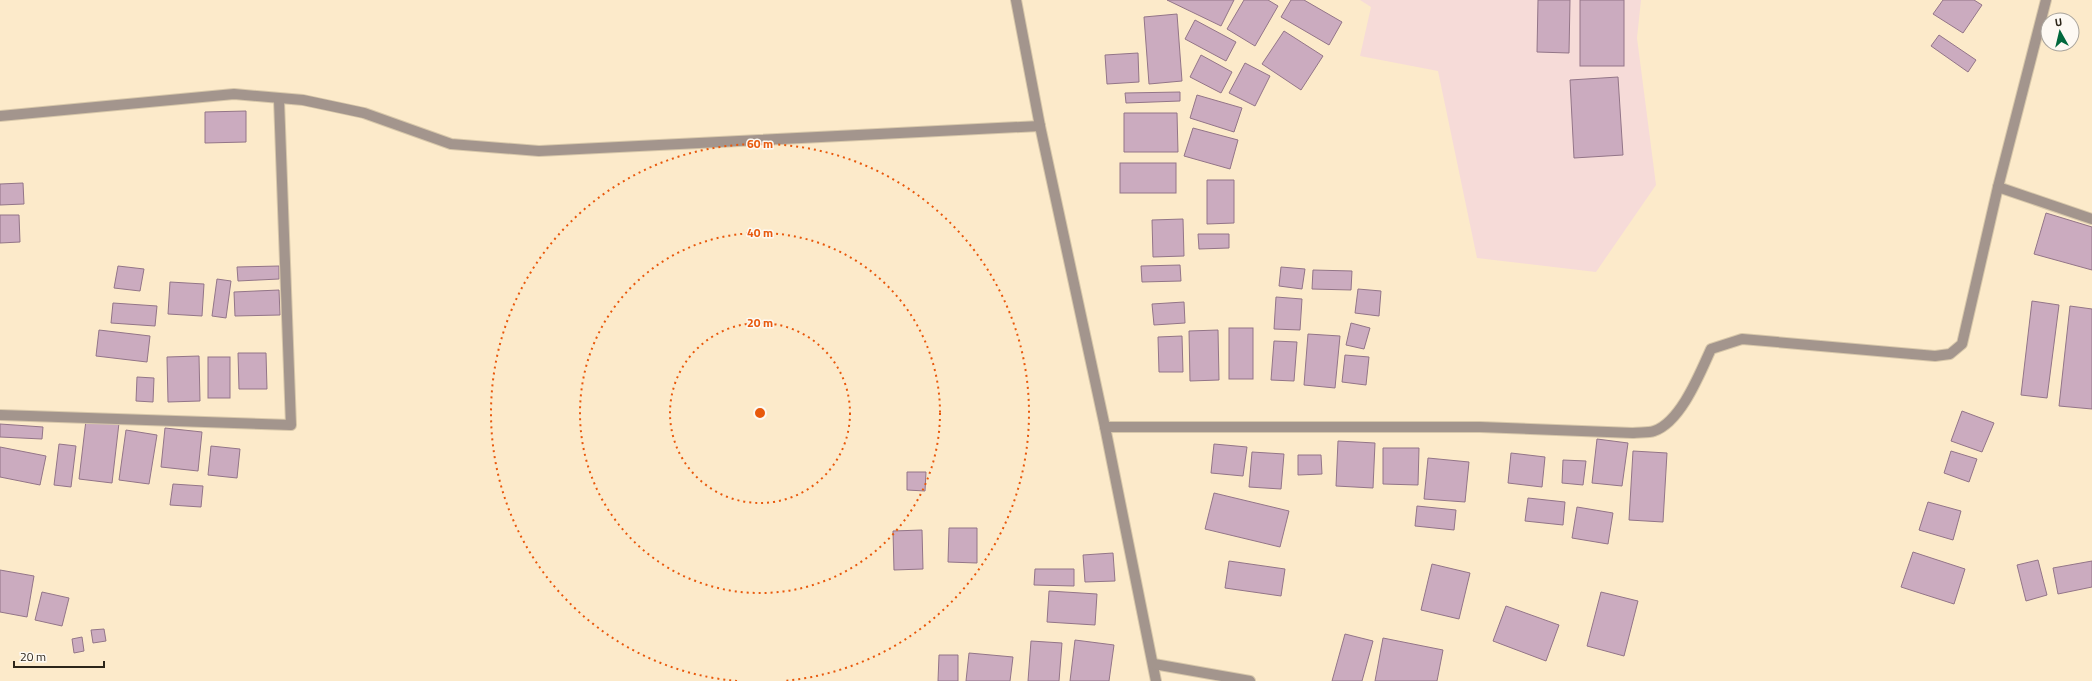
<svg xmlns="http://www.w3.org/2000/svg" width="2092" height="681" viewBox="0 0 2092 681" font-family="'Titillium Web',sans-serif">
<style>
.industrial{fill:#f6dbd8}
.building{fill:#cbabbf;stroke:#937588}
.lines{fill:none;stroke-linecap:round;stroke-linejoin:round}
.minor-casing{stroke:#d7c7aa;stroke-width:12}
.minor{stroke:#a3958d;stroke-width:10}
.ring{fill:none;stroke:#e8590c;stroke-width:2;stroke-dasharray:2 4}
.centre{fill:#e8590c;stroke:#fdf9f3;stroke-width:2}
.ring-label{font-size:12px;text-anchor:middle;font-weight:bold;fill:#e8590c;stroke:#fdf9f3;stroke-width:3;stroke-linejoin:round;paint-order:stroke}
</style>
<rect width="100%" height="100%" fill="#fceaca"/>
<path class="industrial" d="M1360 0H1641L1637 38 1656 185 1596 272 1477 258 1438 71 1360 56 1371 7Z"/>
<g class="building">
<path d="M1167 0H1234L1221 26Z"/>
<path d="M1244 0H1268L1278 6 1255 46 1227 29Z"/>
<path d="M1291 0H1304L1342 22 1329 45 1281 17Z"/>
<path d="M1538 0H1570L1569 53 1537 52Z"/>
<rect x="1580" y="0" width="44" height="66"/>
<path d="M1943 0H1974L1982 5 1963 33 1933 14Z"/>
<path d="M1177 14 1182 81 1149 84 1144 17Z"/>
<path d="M1195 20 1236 42 1226 61 1185 39Z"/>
<path d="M1284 31 1323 56 1301 90 1262 64Z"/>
<path d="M1939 35 1976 60 1968 72 1931 46Z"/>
<path d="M1138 53 1139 82 1107 84 1105 55Z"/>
<path d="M1201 55 1232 72 1221 93 1190 77Z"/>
<path d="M1245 63 1270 76 1255 106 1229 93Z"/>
<path d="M1618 77 1623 155 1574 158 1570 80Z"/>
<path d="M1180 92V101L1126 103 1125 93Z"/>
<path d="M1197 95 1242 108 1234 132 1190 118Z"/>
<path d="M246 111V142L205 143V112Z"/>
<path d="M1124 113H1177L1178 152H1124Z"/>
<path d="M1193 128 1238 140 1230 169 1184 156Z"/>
<rect x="1120" y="163" width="56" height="30"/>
<path d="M1207 180H1234V223L1207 224Z"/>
<path d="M23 183 24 204 0 205V184Z"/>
<path d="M2046 213 2092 227V270L2034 254Z"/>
<path d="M0 215H19L20 242 0 243Z"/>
<path d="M1183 219 1184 256 1153 257 1152 220Z"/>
<path d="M1198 234H1229V248L1199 249Z"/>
<path d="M1180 265 1181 281 1142 282 1141 266Z"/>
<path d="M118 266 144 269 140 291 114 288Z"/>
<path d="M279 266V279L238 281 237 267Z"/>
<path d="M1281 267 1305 269 1302 289 1279 286Z"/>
<path d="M1313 270 1352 271 1351 290 1312 289Z"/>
<path d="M217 279 231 281 226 318 212 316Z"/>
<path d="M170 282 204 284 202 316 168 314Z"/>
<path d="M1358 289 1381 291 1379 316 1355 313Z"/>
<path d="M279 290 280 315 235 316 234 292Z"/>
<path d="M1276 297 1302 299 1300 330 1274 329Z"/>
<path d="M2032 301 2059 305 2047 398 2021 395Z"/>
<path d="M1184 302 1185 323 1154 325 1152 304Z"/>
<path d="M113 303 157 306 155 326 111 323Z"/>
<path d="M2070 306 2092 309V409L2059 406Z"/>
<path d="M1351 323 1370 328 1364 349 1346 345Z"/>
<rect x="1229" y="328" width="24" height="51"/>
<path d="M99 330 150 336 147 362 96 356Z"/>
<path d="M1218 330 1219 380 1190 381 1189 331Z"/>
<path d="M1308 334 1340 336 1335 388 1304 385Z"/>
<path d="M1182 336 1183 372H1159L1158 337Z"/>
<path d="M1274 341 1297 342 1294 381 1271 380Z"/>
<path d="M238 353H266L267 389H239Z"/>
<path d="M1345 355 1369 357 1366 385 1342 382Z"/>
<path d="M199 356 200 401 168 402 167 357Z"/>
<rect x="208" y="357" width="22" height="41"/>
<path d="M137 377 154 378 153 402 136 401Z"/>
<path d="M1962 411 1994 423 1982 452 1951 441Z"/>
<path d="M86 420 119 423 112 483 79 479Z"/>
<path d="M0 424 43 427 42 439 0 437Z"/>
<path d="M165 428 202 432 198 471 161 467Z"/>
<path d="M126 430 157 435 149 484 119 480Z"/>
<path d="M1597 439 1628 443 1622 486 1592 483Z"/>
<path d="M1338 441 1375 443 1373 488 1336 486Z"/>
<path d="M59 444 76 446 71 487 54 485Z"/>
<path d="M1214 444 1247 447 1243 476 1211 473Z"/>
<path d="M211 446 240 449 237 478 208 475Z"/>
<path d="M0 447 46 456 40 485 0 477Z"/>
<path d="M1383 448H1419L1418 485 1383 484Z"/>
<path d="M1633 451 1667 453 1663 522 1629 520Z"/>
<path d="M1951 451 1977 459 1969 482 1944 473Z"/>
<path d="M1252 452 1284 454 1281 489 1249 487Z"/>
<path d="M1511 453 1545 457 1542 487 1508 483Z"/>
<path d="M1298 455H1321L1322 474 1298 475Z"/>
<path d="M1428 458 1469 462 1465 502 1424 499Z"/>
<path d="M1563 460 1586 461 1583 485 1562 483Z"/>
<path d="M907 472H926L925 491 907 490Z"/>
<path d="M173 484 203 486 201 507 170 505Z"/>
<path d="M1214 493 1289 511 1280 547 1205 529Z"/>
<path d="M1528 498 1565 502 1563 525 1525 521Z"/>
<path d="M1928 502 1961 511 1953 540 1919 530Z"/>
<path d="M1417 506 1456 510 1454 530 1415 526Z"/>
<path d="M1577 507 1613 513 1608 544 1572 538Z"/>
<path d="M949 528H977V563L948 562Z"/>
<path d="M922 530 923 569 894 570 893 531Z"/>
<path d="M1913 552 1965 569 1954 604 1901 587Z"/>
<path d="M1113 553 1115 581 1085 582 1083 555Z"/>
<path d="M2038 560 2047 595 2026 601 2017 565Z"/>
<path d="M1229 561 1285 569 1281 596 1225 588Z"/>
<path d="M2092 561V587L2058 594 2053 568Z"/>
<path d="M1432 564 1470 573 1459 619 1421 610Z"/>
<path d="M1035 569H1074V586L1034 585Z"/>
<path d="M0 570 34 576 27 617 0 612Z"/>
<path d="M1049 591 1097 594 1095 625 1047 622Z"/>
<path d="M42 592 69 598 62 626 35 620Z"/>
<path d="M1601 592 1638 601 1624 656 1587 646Z"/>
<path d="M1506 606 1559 625 1546 661 1493 641Z"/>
<path d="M104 629 106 641 93 643 91 630Z"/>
<path d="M1345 634 1373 641 1362 681H1332Z"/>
<path d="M82 637 84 651 74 653 72 639Z"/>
<path d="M1383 638 1443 650 1437 681H1375Z"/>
<path d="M1075 640 1114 645 1109 681H1070Z"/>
<path d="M1031 641 1062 643 1059 681H1028Z"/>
<path d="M969 653 1013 657 1010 681H966Z"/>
<path d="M939 655H958V681H938Z"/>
</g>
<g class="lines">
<g class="minor-casing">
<g id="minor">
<path d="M1016 0 1040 126 1105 427 1156 681"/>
<path d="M0 116 234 94 303 100 364 113 451 144 539 151 1040 126"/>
<path d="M1998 187 2092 219"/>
<path d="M0 415 291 425 279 100"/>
<path d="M1105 427H1480L1633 433C1639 432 1648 433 1654 431 1681 422 1700 373 1711 349L1742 339 1935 356 1950 354 1962 344 1998 187 2046 0"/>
<path d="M1154 664 1250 681"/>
</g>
</g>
<use href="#minor" class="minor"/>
</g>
<g class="ring">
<circle cx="760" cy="413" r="90"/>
<circle cx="760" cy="413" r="180"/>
<path d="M737 681A269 269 0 1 1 783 681"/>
</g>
<circle cx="760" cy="413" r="6" class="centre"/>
<g class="ring-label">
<text x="760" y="148">60 m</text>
<text x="760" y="237">40 m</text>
<text x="760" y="327">20 m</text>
</g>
<g transform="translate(2060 32) rotate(352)"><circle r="19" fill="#fdf9f3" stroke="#a9a49c"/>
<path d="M0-3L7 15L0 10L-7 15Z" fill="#00683d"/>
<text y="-6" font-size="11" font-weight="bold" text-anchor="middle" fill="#2c2519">U</text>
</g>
<path d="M14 661v6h90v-6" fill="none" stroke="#2c2519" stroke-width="2"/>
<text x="20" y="661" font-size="12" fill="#2c2519" stroke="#fdf9f3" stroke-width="3" paint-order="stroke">20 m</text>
</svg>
